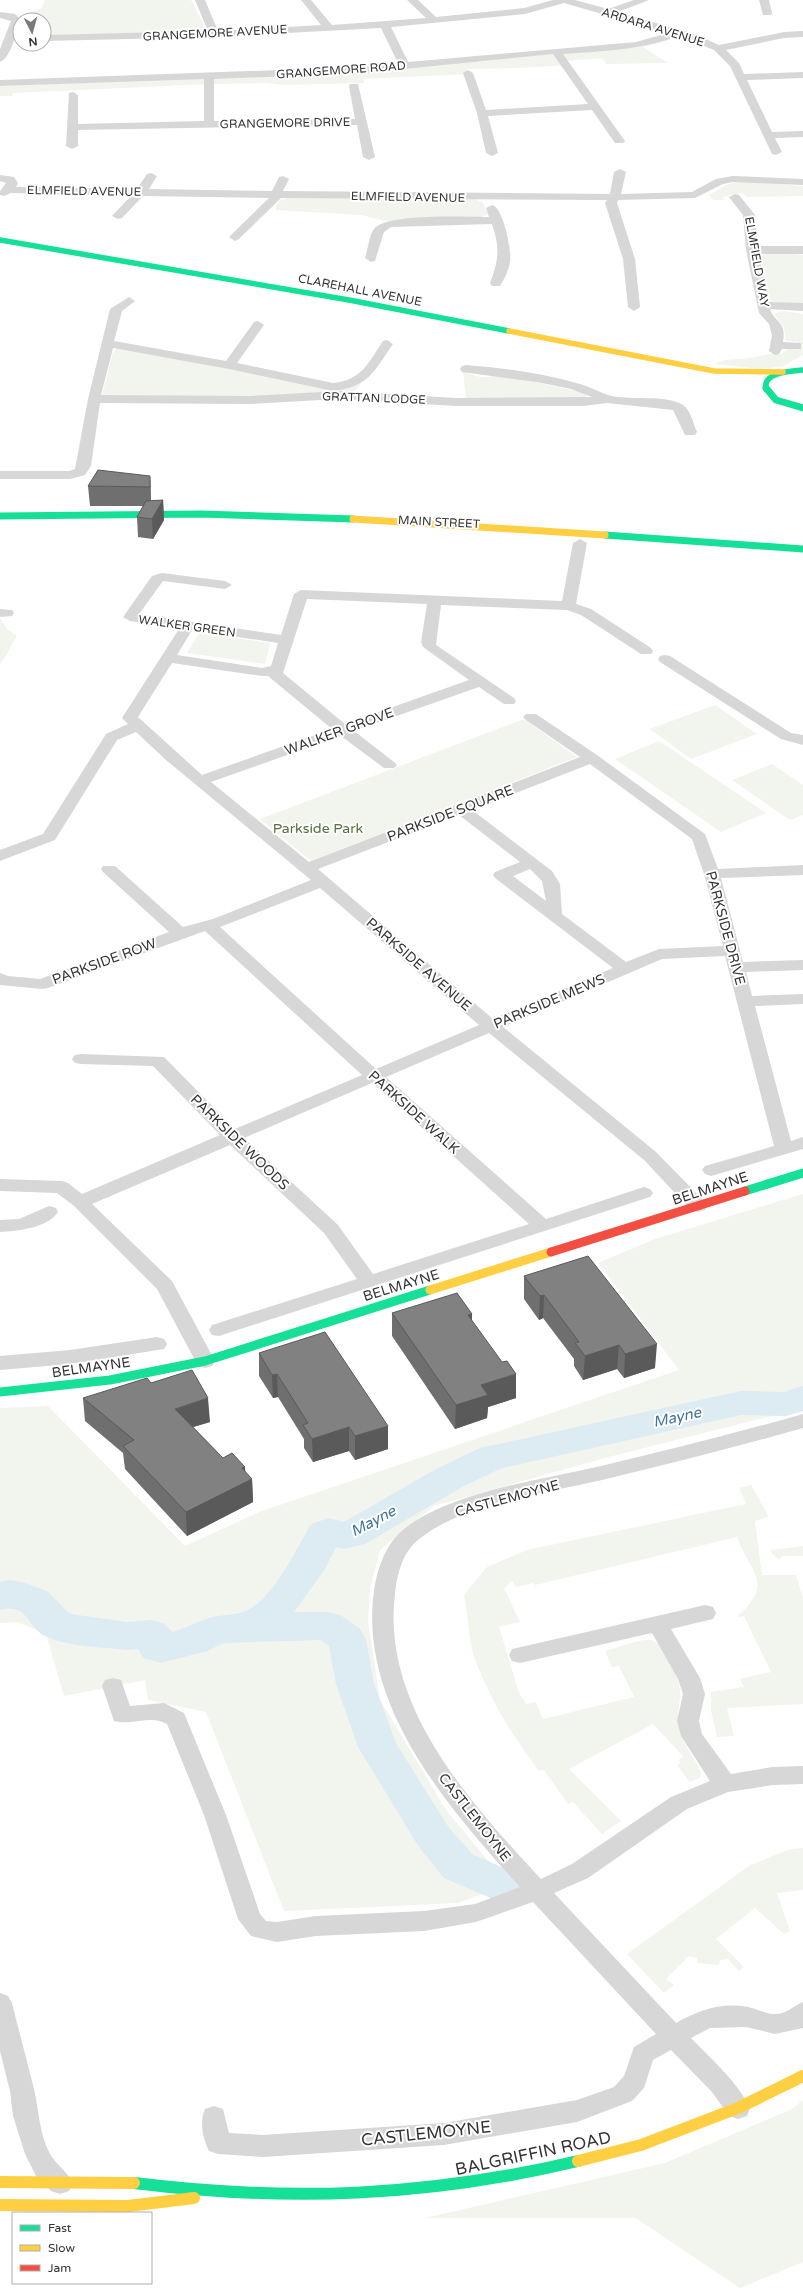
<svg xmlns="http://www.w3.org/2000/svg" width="803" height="2296" viewBox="0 0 803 2296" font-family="'Varela Round',sans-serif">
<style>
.green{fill:#f1f5ed}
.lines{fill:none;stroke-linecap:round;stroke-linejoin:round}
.river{fill:#ddebf3;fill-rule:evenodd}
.street{fill:#d7d7d7;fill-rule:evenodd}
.fast-far3{stroke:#16e098;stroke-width:5.5}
.fast-far2{stroke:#16e098;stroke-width:7}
.fast-far1{stroke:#16e098;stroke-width:9}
.fast{stroke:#16e098;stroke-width:12}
.slow-far3{stroke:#ffcf43;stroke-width:5.5}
.slow-far2{stroke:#ffcf43;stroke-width:7}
.slow-far1{stroke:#ffcf43;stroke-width:9}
.slow{stroke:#ffcf43;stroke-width:12}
.jam{stroke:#f24e42;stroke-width:9}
.wall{fill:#6f6f6f}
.shaded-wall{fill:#5a5a5a}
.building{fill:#818181;stroke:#5a5a5a}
.labels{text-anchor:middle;stroke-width:4;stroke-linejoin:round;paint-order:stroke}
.far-street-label{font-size:12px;fill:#333;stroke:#fff}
.street-label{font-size:14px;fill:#333;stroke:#fff}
.park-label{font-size:14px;fill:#56703f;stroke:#fff}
.water-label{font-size:15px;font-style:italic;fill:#3f7597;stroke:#fff}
.near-street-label{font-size:17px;fill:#333;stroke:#fff}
</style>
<rect width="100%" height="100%" fill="#fff"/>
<g class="green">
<path d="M45 0H191L205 27 195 32 44 35V20H26L21 16 42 8Z"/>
<path d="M658 41 663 42 643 47 668 63 606 64 602 58 565 61 567 65 519 68 467 69 468 74 363 79 364 83 282 85 267 83 211 84 13 93 12 96H0V86L308 74Z"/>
<path d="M743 181 803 186V196L747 197 742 193 722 197 725 200H713L709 195 728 184Z"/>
<path d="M291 197 475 199 483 203 488 214 482 217 386 221 361 215 276 210V205L281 200Z"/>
<path d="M788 253 803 255V304L771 302 767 296 762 256 765 254Z"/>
<path d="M782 311 803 314V354L801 356 784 366 762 369 714 364C726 358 737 360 750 358 761 356 770 353 782 354L787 349H798V342L786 341 784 327 774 314Z"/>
<path d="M117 349 221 366 318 387 360 380 361 384 354 391 339 394 247 398 102 395 113 352Z"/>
<path d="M463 371C477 377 485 380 500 374L589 394 582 399H466Z"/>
<path d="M0 618 7 629 17 636C10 645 8 656 0 664Z"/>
<path d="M199 633 270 643 265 664 187 653Z"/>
<path d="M715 705 757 734 691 759 650 729Z"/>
<path d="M524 719 577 757 311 861 260 819Z"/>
<path d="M659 741 766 813 721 832 615 759Z"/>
<path d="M772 764 803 785V815L790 820 732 780Z"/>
<path d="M803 1194V1408L605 1458 434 1506 380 1550 370 1589 368 1621 380 1700 446 1810 508 1885 458 1903 284 1911 206 1712 148 1700 145 1680 64 1696 46 1634 18 1622 0 1623V1408L48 1406 185 1546 259 1512 679 1370 598 1263 655 1239Z"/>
<path d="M751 1485 769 1517 755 1521 762 1575H796L803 1597V1704L727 1708 734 1736 717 1737 711 1711V1692L744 1687 740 1679 771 1672 744 1616 737 1617C775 1582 751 1575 737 1537L535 1585 533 1583 516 1587 512 1581 504 1588 520 1622 499 1627 519 1693 526 1704 536 1702 543 1719 634 1697 619 1666 612 1667 605 1651C617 1648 638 1639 650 1640 663 1640 679 1678 680 1690 681 1703 676 1714 679 1727 681 1744 696 1757 701 1774L699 1778 690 1782 677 1765 681 1763 678 1760 684 1757 653 1724 569 1769 621 1821 602 1834 573 1802 568 1804 544 1770 539 1771C514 1738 493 1705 478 1667 468 1645 469 1618 464 1595L487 1567 527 1550 746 1504 739 1488Z"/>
<path d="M803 1546V1556H782L780 1560 772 1554 771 1550Z"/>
<path d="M803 1848V1890L777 1893 790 1931 784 1934 755 1908 716 1939 744 1967 739 1971 728 1959 720 1960 719 1965 697 1963V1958L689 1956 666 1979 674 1985 664 1993 627 1954 749 1866 790 1849Z"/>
<path d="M803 2100V2262L740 2288 636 2218H425L665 2163 792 2109Z"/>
</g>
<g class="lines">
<path class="river" d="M803 1386V1411L786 1416 741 1415 502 1468 462 1487 365 1544 344 1549 336 1547 325 1569 294 1612H329L342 1616 360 1629 366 1639 374 1684 396 1743 447 1825 472 1854 515 1873 521 1885 515 1897 500 1902 444 1878 419 1847 358 1747 336 1684 329 1646 321 1640 224 1643 207 1651 161 1663 143 1658 138 1649 127 1650C103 1647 69 1647 47 1637 27 1629 29 1602 0 1610V1582L8 1580 22 1582 47 1591 70 1614 127 1622 152 1620 165 1624 172 1632C185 1629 196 1622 209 1618 222 1614 236 1616 248 1610 274 1597 297 1548 311 1524L329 1518 344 1522 436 1469 480 1448 741 1391 784 1392Z"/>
<g class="street">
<path d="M195 0H205L218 31 321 25 301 0H311L332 25 426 18 407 0H418L436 17 524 8 553 0H575L608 9 634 0H649L618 12 697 35 719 45 784 32 803 31V37L784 38 726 50 739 63 744 74 803 72V78L747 80 772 132 803 131V137L775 138 782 152 776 155 772 154 730 66 714 50 679 36C641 50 603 51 563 54L625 141 623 143H615L592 110 488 116 498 153 492 156 486 153 477 113 463 73 468 70 473 73 486 110 588 104 553 54 364 73 214 79V121L355 119 349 86 350 84H358L375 157 369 160 363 157 357 125 78 130V146L72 149 66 146 69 93 73 92 78 95V124L204 121V79L0 86V80L364 67 398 63 381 28 214 37 44 41V35L208 31ZM564 3 668 33 636 42 408 62 391 27 525 14Z"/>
<path d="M759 0H769L772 13 771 15H763Z"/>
<path d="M0 12 15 14 21 20C17 28 11 59 0 62V49L11 21 0 18Z"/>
<path d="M620 169 626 172 621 194 692 192 716 179 733 176 803 179V185L733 182 723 184 695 198 618 200 617 203 635 259 640 307 634 311 628 307 623 259 605 203 607 200 281 198 239 239 235 241 229 237 231 235 269 198 143 196 122 218 118 219 112 216 131 196 11 193 4 196 0 195V191L6 183 0 181V175L14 177 18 183 16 187 137 189 147 174 151 173 157 176 149 189 272 191 279 177 283 176 289 179 283 191 610 194 614 172Z"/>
<path d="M735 194 739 195 755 215 758 246H803V254H759L769 302 803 303V311L770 309C774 322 787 321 783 342L801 343V349H782L779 354 775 355 769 351 772 335 769 324 759 313 746 250 743 215 729 197Z"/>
<path d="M492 205C503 207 512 251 510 262 509 269 504 280 500 286H492L490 283C499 259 500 248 492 224L391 227 384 232 375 261 371 262 365 258C368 250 369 235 374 229 386 213 468 217 489 217L486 208Z"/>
<path d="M129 297 135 301 122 311 114 341 226 361 254 322 258 321 264 325 237 363 333 383C362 380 368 363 383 341L387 340 393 344C374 371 369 387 333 391L229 369 113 348 101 395 250 396 339 391 456 398 592 397 571 389 537 382 462 372 460 369 462 366 466 365C504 368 543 373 580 384 590 387 599 392 608 395 627 401 667 394 683 405 691 410 693 424 697 432L695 435H685L673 410 607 403 583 406H456L339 399 250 404 100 403 91 466 85 475 70 479H0V471H69L75 469 88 399 110 309Z"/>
<path d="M580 539 587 543 576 604 591 609 651 648 653 651 651 654H641L581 615 567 610 441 605 436 645 514 698 516 701 514 704H504L479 687 354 731 394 762 397 765 394 768H384L341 736 211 782 309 862 580 757 526 720 523 717 526 714H536L597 755 705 834 718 869 803 865V875L721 878 743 962 803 960V970L746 972 752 996 803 994V1004L755 1006 791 1141 803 1137V1149L711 1176 705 1174 702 1170 705 1166 774 1146 725 956 662 959 503 1027 656 1152 705 1202 707 1206 705 1210 698 1212 691 1210 644 1160 489 1033 386 1077 546 1219 644 1187 650 1189 653 1193 650 1197 219 1336 212 1335 209 1330 212 1325 357 1279 324 1233 230 1145 92 1204 172 1281 215 1361 212 1366 205 1368 198 1366 157 1289 74 1206 57 1193 0 1191V1179L62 1181 68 1183 82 1194 220 1135 153 1066 81 1064 75 1063 72 1059 75 1055 81 1054 164 1057 235 1129 362 1075 205 931 48 988 42 989 0 985V973L8 976 40 979 169 932 103 872 101 869 103 866H115L183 927 213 919 311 880 166 760 136 732 117 740 55 840 0 861V850L43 834 106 734 128 724 122 718 179 629 130 621 123 617 152 576 162 573 225 581 232 585 225 589 163 581 139 614 281 635 294 594 301 590 562 601 573 543ZM307 599 427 604 421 642 423 647 469 680 345 724 283 673ZM192 630 278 643 271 666 262 668 177 655ZM172 663 262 676H268L332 729 202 775 138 717ZM590 764 692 839 704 874 723 946 659 949 626 962 562 914 560 884 552 871 472 810ZM459 815 520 862 495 872 493 875 495 878 613 968 493 1019 318 869ZM530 869 542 881 546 901 513 876ZM320 888 479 1025 376 1069 220 927ZM372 1083 529 1224 373 1274 338 1225 244 1138Z"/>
<path d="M0 609 12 610 14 613 12 616 0 617Z"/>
<path d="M665 655 670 656 791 733 803 735V745L781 739 660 662 658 659 660 656Z"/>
<path d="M49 1206 56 1208 58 1212C48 1228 17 1231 0 1232V1220L19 1219Z"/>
<path d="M157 1337 164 1339 167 1344 164 1349 70 1364 0 1370V1356L70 1350Z"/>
<path d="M803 1414V1428C736 1447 670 1464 602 1480 547 1493 462 1503 418 1540 402 1553 397 1575 395 1594 381 1705 470 1803 541 1879L572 1864 671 1797 710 1781 681 1736 677 1721 683 1694 678 1679 652 1633 520 1663 512 1661 509 1655 512 1649 705 1605 713 1607 716 1613 713 1619 671 1629 700 1678 705 1694 699 1721 702 1734 731 1774 773 1767 803 1766V1784L773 1785 728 1792 687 1809 588 1878 554 1893 676 2023C699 2010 721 2002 748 2007 757 2009 766 2014 775 2014 787 2014 793 2006 803 2002V2028L775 2034 746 2027 710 2028 691 2038C712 2060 737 2081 750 2108L747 2116 738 2119 729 2116 712 2092 671 2050 653 2060 644 2088 632 2101 577 2122 444 2145 263 2157 218 2154 209 2151C203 2139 199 2122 205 2109L214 2106 223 2109 229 2133 263 2135 444 2123 577 2100 614 2087 624 2076 634 2047 656 2034 533 1902 476 1922 424 1931 316 1936 277 1942 251 1936 238 1919 204 1815 167 1724C152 1714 131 1726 114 1721L102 1686 105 1680 113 1678 121 1680 130 1706 164 1703 184 1713 226 1815 260 1914 266 1921 277 1922 316 1916 424 1911 475 1904 520 1887C449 1809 358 1705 374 1591 377 1569 386 1543 404 1529 453 1491 541 1480 601 1466 669 1450 736 1433 803 1414Z"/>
<path d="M0 1993 8 1996 12 2003C19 2032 27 2060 34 2089 39 2110 39 2132 49 2152 55 2164 67 2171 73 2183L69 2191 60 2194 51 2191 36 2176 25 2154 13 2116 10 2091 0 2051Z"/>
</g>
<g class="fast-far3">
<path d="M0 240 349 300 509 331"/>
<path d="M766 389C762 372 793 371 803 370"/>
</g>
<g class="fast-far2">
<path d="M766 388 776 400 803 408"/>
<path d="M0 516 201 514 353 519"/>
<path d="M605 535 803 549"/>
</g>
<g class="fast-far1">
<path d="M745 1191 803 1173"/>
<path d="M0 1392 110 1380 205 1361 430 1290"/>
</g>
<path class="fast" d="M134 2183C289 2202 426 2197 578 2161"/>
<path class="slow-far3" d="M509 331 714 371 783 372"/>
<path class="slow-far2" d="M353 519 605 535"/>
<path class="slow-far1" d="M430 1290 551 1252"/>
<g class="slow">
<path d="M578 2161 641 2145 738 2108 803 2076"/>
<path d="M0 2182 134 2183"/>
<path d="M0 2205 128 2206 194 2198"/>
</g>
<path class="jam" d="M551 1252 745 1191"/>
</g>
<g class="wall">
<path d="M150 476 151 501 163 500 164 520 153 539 138 537 137 517 143 506H90L88 486Z"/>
<path d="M524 1276 655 1368 624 1378 617 1369 583 1380 574 1366V1359L543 1318 539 1320 524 1299Z"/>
<path d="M392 1313 472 1314V1321L516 1398 488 1407 487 1418 455 1429 392 1336Z"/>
<path d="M259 1353 388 1449 355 1460 349 1451 313 1462 304 1448V1439L278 1397 273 1398 259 1376Z"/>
<path d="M83 1398 210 1422 193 1427 223 1458 245 1467V1472L252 1479 253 1502 187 1536 125 1469 123 1453 85 1421Z"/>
</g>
<g class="shaded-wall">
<path d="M150 476 151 496V507L150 487Z"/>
<path d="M163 500 164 520 153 539 152 519Z"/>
<path d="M544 1295 543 1318 539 1320 540 1296Z"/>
<path d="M472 1314V1337L468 1315Z"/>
<path d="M657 1344 655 1368 624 1378 625 1354Z"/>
<path d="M619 1345 617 1369 583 1380 585 1356Z"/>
<path d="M277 1374 278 1397 273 1398 272 1375Z"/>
<path d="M516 1374V1398L488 1407 487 1418 455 1429 456 1405 481 1385Z"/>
<path d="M208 1398 210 1422 176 1432 175 1409Z"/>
<path d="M388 1426V1449L355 1460V1436Z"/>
<path d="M349 1427V1451L313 1462 312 1439Z"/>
<path d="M245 1467 246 1482 252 1479 253 1502 187 1536 186 1512 242 1468Z"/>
</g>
<g class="building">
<path d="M98 470 150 476V487L88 486Z"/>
<path d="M163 500 152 519 137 517 146 501Z"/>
<path d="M588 1256 657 1344 625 1354 619 1345 585 1356 575 1343 579 1342 544 1295 540 1296 524 1276Z"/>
<path d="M457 1293 472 1314 468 1315 502 1362 507 1361 516 1374 481 1385 488 1395 456 1405 392 1313Z"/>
<path d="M325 1332 388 1426 355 1436 349 1427 312 1439 303 1425 308 1423 277 1374 272 1375 259 1353Z"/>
<path d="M192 1370 208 1398 175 1409 223 1458 232 1453 245 1467 242 1468 252 1479 186 1512 123 1446 134 1440 83 1398 147 1378 151 1383Z"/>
</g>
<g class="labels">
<g class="far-street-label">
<text transform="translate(653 27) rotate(17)" y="4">ARDARA AVENUE</text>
<text transform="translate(215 33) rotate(-3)" y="4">GRANGEMORE AVENUE</text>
<text transform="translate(341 70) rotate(-4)" y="4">GRANGEMORE ROAD</text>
<text transform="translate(285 123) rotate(-1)" y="4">GRANGEMORE DRIVE</text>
<text transform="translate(84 191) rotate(1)" y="4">ELMFIELD AVENUE</text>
<text transform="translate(408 197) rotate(1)" y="4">ELMFIELD AVENUE</text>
<text transform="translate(757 262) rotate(80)" y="4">ELMFIELD WAY</text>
<text transform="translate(360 290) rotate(11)" y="4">CLAREHALL AVENUE</text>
<text transform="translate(374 398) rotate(2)" y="4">GRATTAN LODGE</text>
<text transform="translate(439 522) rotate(3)" y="4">MAIN STREET</text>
<text transform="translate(187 626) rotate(8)" y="4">WALKER GREEN</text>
</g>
<g class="street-label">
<text transform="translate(339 731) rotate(-20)" y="5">WALKER GROVE</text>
<text transform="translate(450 813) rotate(-21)" y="5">PARKSIDE SQUARE</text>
<text transform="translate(726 928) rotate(75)" y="5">PARKSIDE DRIVE</text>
<text transform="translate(104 961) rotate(-20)" y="5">PARKSIDE ROW</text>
<text transform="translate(419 964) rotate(41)" y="5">PARKSIDE AVENUE</text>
<text transform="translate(549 1001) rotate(-23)" y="5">PARKSIDE MEWS</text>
<text transform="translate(414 1112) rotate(42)" y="5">PARKSIDE WALK</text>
<text transform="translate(240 1142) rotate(44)" y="5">PARKSIDE WOODS</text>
<text transform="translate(710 1188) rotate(-18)" y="5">BELMAYNE</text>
<text transform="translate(401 1285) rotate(-17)" y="5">BELMAYNE</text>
<text transform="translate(91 1367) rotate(-8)" y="5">BELMAYNE</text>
<text transform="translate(507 1498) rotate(-15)" y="5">CASTLEMOYNE</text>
<text transform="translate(475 1817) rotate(52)" y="5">CASTLEMOYNE</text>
</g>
<g class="park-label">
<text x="318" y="833">Parkside Park</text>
</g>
<g class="water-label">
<text transform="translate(677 1417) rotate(-12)" y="5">Mayne</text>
<text transform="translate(373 1521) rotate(-28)" y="5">Mayne</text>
</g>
<g class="near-street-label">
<text transform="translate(426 2133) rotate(-6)" y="6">CASTLEMOYNE</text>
<text transform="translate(533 2153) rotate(-12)" y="6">BALGRIFFIN ROAD</text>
</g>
</g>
<rect x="12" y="2212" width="140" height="72" fill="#ffffff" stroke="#adadad"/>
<rect x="20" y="2225" width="20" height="6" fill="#16e098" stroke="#adadad"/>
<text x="48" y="2232" font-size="12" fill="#333333">Fast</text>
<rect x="20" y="2245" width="20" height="6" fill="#ffcf43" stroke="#adadad"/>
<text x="48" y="2252" font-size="12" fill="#333333">Slow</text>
<rect x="20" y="2265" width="20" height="6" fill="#f24e42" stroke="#adadad"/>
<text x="48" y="2272" font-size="12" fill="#333333">Jam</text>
<g transform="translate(32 32) rotate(174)"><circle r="19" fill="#ffffff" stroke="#adadad"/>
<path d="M0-3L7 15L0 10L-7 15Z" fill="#7a7a7a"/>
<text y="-6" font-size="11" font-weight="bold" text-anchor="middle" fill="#333333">N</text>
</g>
</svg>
